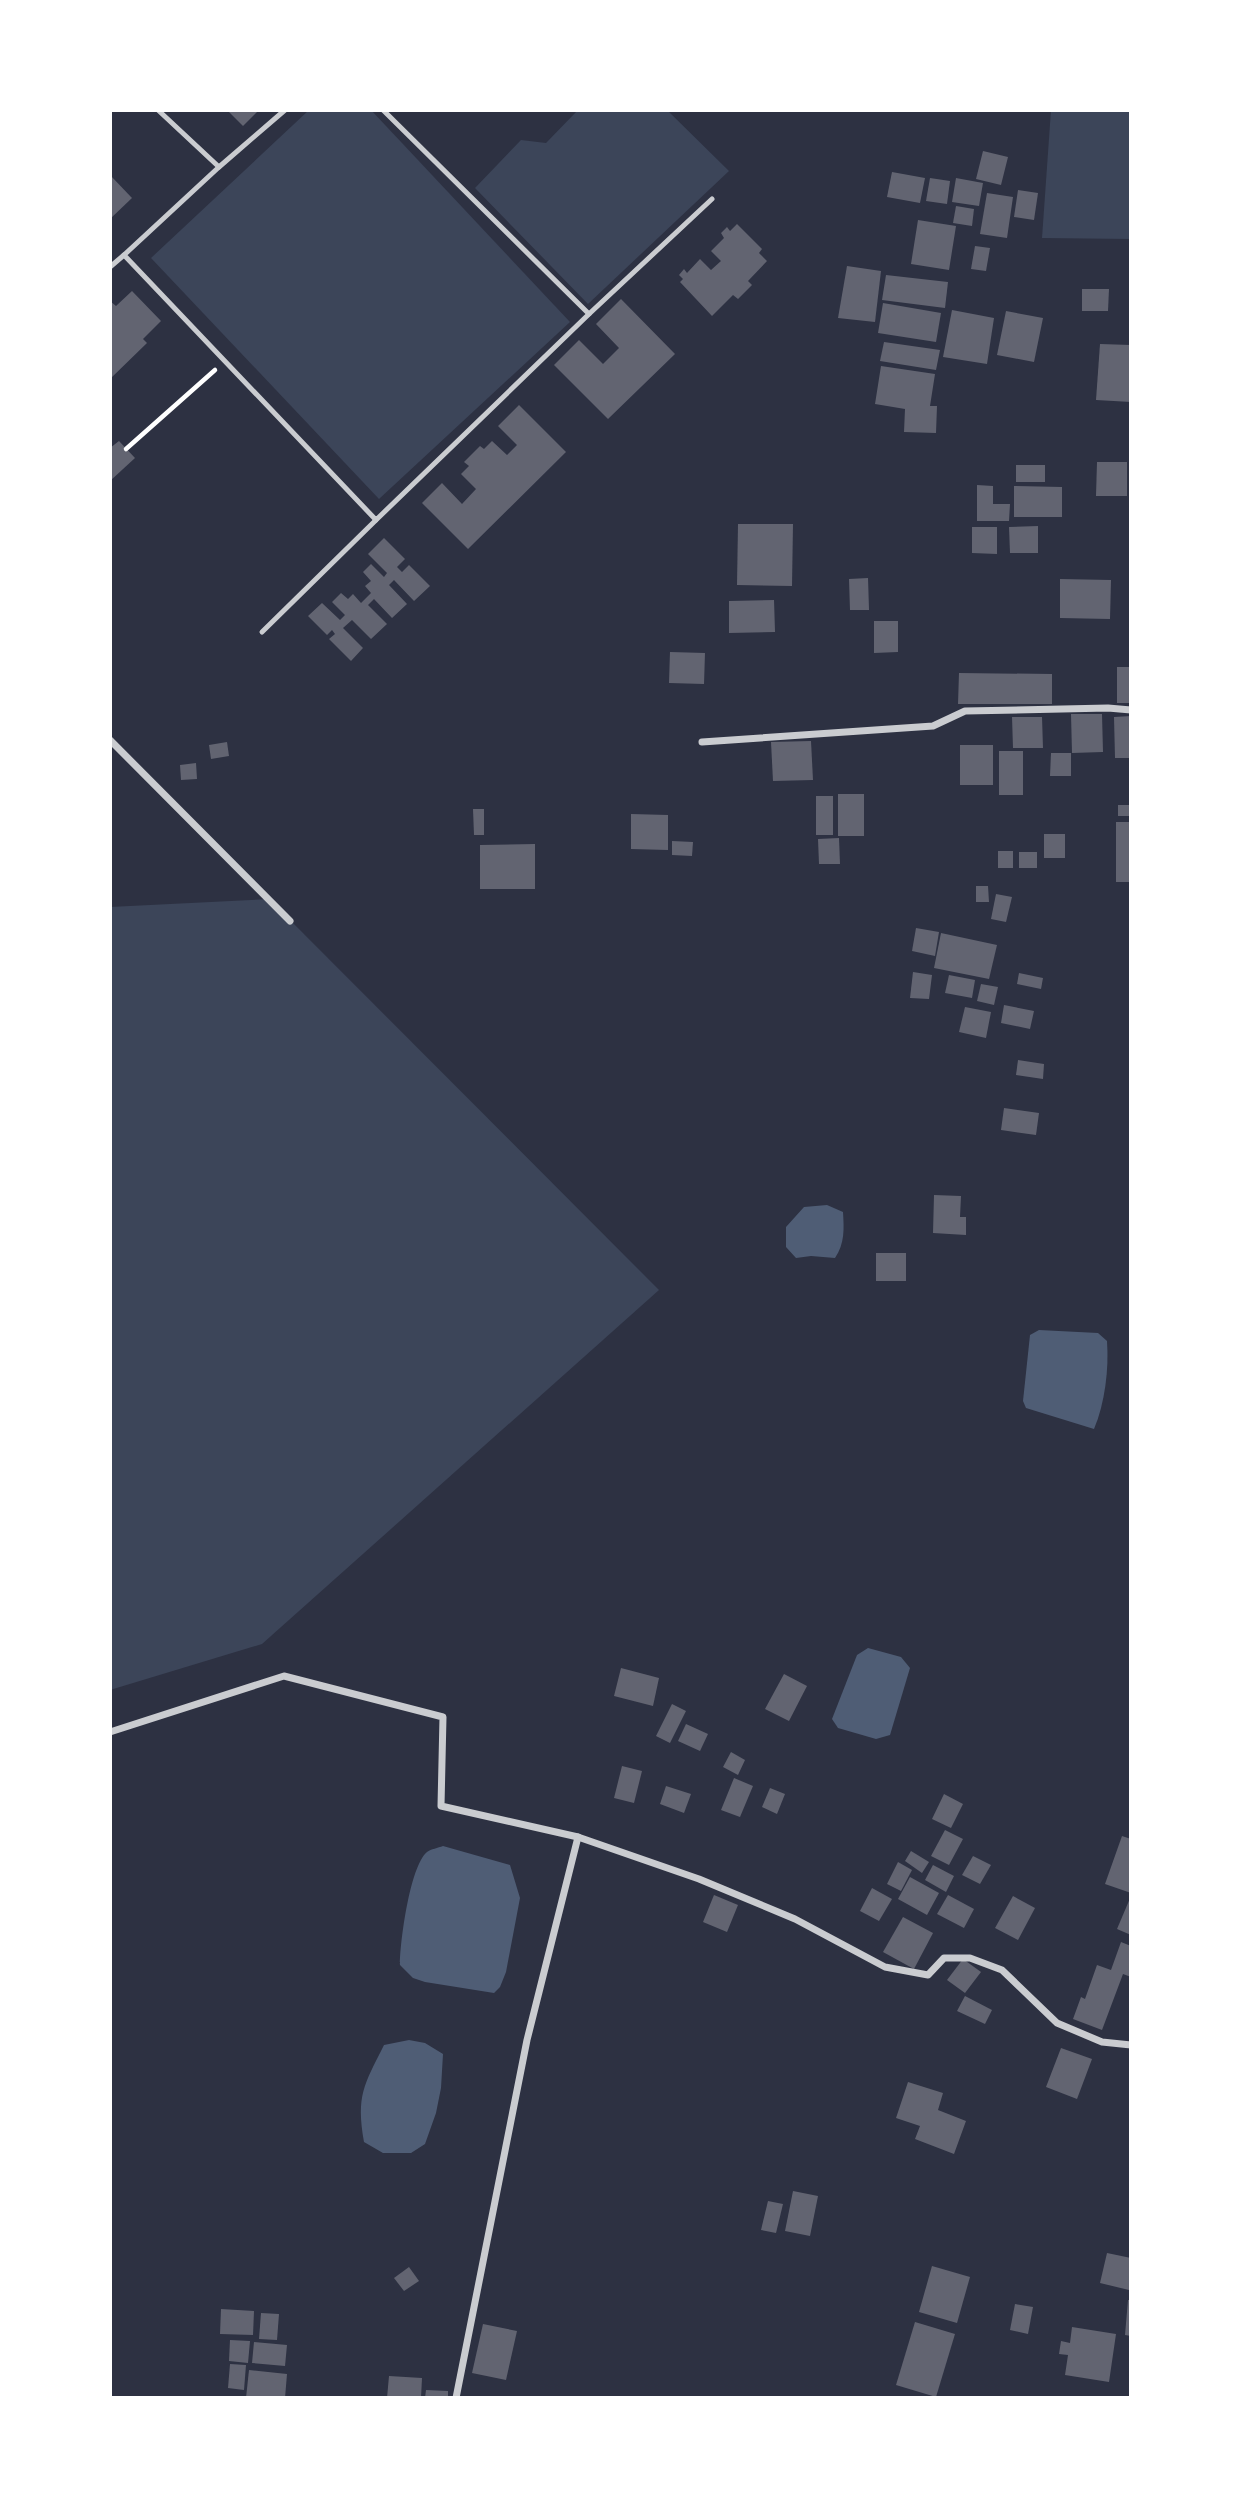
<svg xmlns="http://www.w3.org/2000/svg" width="1241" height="2508" viewBox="0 0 1241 2508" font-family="'DejaVu Sans',sans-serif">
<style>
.green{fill:#3c4559}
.water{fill:#4f5d75}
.building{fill:#626471}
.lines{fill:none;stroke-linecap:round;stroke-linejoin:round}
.path{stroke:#fff;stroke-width:4.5}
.service{stroke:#caccd0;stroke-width:5}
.minor{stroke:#caccd0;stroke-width:7}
</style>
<rect width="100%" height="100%" fill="#2d3142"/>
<g class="green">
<path d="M309 110H371L570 322 379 499 151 258Z"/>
<path d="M578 110H667L729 171 588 304 475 188 521 140 546 143Z"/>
<path d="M1051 110H1131V239L1042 238Z"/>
<path d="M269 899 659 1290 262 1644 110 1690V907Z"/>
</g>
<g class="water">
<path d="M827 1205 843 1212C844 1229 845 1243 835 1258L811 1256 796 1258 786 1247V1227L804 1207Z"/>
<path d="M1039 1330 1098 1333 1107 1341C1109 1369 1105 1403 1094 1429L1026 1408 1023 1401 1030 1335Z"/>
<path d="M868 1648 901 1657 910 1668 890 1735 876 1739 838 1728 832 1719 857 1655Z"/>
<path d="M443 1846 510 1865 520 1898 506 1972 500 1987 494 1993 425 1982 413 1978 400 1965C400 1942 410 1866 427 1852 431 1849 438 1848 443 1846Z"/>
<path d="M409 2040 425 2043 443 2054 441 2088 436 2113 425 2144 411 2153H383L364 2142C356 2095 364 2085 384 2045Z"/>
</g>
<g class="building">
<path d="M227 110H259L243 126Z"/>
<path d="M983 151 1008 157 1001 185 976 179Z"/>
<path d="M892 172 925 178 920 203 887 197Z"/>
<path d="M110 175 132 198 110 219Z"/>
<path d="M930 178 950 181 947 204 926 201Z"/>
<path d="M956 178 983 183 979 206 952 202Z"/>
<path d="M1018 190 1038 193 1034 220 1014 217Z"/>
<path d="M987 193 1013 197 1007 238 980 234Z"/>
<path d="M956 206 974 209 972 226 953 223Z"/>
<path d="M918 220 956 226 949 270 911 264Z"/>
<path d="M737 224 762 249 759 253 767 261 748 281 752 285 738 299 733 295 712 316 680 282 683 279 679 275 684 269 687 273 700 259 711 270 721 261 711 251 724 238 721 233 727 227 730 231Z"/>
<path d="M975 246 990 248 986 271 971 269Z"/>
<path d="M847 266 881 271 875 322 838 318Z"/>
<path d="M886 275 948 282 945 308 882 300Z"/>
<path d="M1082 289H1109L1108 311H1082Z"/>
<path d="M132 291 161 321 143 339 147 343 110 379V301L116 306Z"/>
<path d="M621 299 675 354 608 419 554 365 579 340 603 364 619 348 596 324Z"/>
<path d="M883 303 941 313 936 342 878 333Z"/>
<path d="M952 310 994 318 987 364 943 357Z"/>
<path d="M1006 311 1043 318 1034 362 997 355Z"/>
<path d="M884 342 940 350 936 370 880 361Z"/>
<path d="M1100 344 1131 345V402L1096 400Z"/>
<path d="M881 366 935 374 930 406H937L936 433 904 432 905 409 875 404Z"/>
<path d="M519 405 566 452 468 549 422 503 442 483 462 504 476 489 461 474 469 466 464 462 480 446 484 449 492 441 507 455 517 445 498 426Z"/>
<path d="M119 441 135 458 110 481V448Z"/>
<path d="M1097 462H1127V496H1096Z"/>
<rect x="1016" y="465" width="29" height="17"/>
<path d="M977 485 993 486V504H1010L1009 521H977Z"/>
<path d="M1014 486 1062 487V517H1014Z"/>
<path d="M738 524H793L792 586 737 585Z"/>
<path d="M1038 526V553H1010L1009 527Z"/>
<path d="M972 527H997V554L972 553Z"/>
<path d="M384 538 405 559 397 567 402 572 409 565 430 586 414 601 394 580 389 585 407 604 392 618 374 599 368 605 387 624 371 639 352 620 343 628 363 648 351 661 329 639 335 634 332 630 327 635 308 616 322 603 340 620 345 615 332 602 341 593 348 599 353 594 361 603 371 593 365 586 371 581 363 572 371 564 384 577 387 573 368 554Z"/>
<path d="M868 578 869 610H850L849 579Z"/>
<path d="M1060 579 1111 580 1110 619 1060 618Z"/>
<path d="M774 600 775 632 729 633V601Z"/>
<path d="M874 621H898V652L874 653Z"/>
<path d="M670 652 705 653 704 684 669 683Z"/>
<rect x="1117" y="667" width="14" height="36"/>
<path d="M959 673 1052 674V704H958Z"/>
<path d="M1071 714H1102L1103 752 1072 753Z"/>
<path d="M1131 716V758H1115L1114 717Z"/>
<path d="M1012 717H1042L1043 748H1013Z"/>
<path d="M811 741 813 780 773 781 771 742Z"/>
<path d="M227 742 229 756 211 759 209 745Z"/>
<rect x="960" y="745" width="33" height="40"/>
<rect x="999" y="751" width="24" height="44"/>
<path d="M1051 753H1071V776H1050Z"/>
<path d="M196 763 197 779 181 780 180 765Z"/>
<rect x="838" y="794" width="26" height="42"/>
<rect x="816" y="796" width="17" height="39"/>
<rect x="1118" y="805" width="13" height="11"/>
<path d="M473 809H484V835H474Z"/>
<path d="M631 814 668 815V850L631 849Z"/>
<rect x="1116" y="822" width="15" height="60"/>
<rect x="1044" y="834" width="21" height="24"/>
<path d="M839 838 840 864H819L818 839Z"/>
<path d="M672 841 693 842 692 856 672 855Z"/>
<path d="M535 844V889H480V845Z"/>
<rect x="998" y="851" width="15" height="17"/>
<rect x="1019" y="852" width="18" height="16"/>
<path d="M976 886H988L989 902H976Z"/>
<path d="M996 894 1012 897 1006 922 991 919Z"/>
<path d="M916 928 939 932 935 956 912 951Z"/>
<path d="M941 933 997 945 989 979 934 968Z"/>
<path d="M913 972 932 975 929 999 910 998Z"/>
<path d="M1019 973 1043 978 1041 989 1017 984Z"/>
<path d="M949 975 975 980 972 998 945 993Z"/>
<path d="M981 984 998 987 994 1005 977 1001Z"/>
<path d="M1004 1005 1034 1011 1030 1029 1001 1023Z"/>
<path d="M965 1007 991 1012 986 1038 959 1032Z"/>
<path d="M1018 1060 1044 1064 1043 1079 1016 1075Z"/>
<path d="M1004 1108 1039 1113 1036 1135 1001 1130Z"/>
<path d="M934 1195 961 1196 960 1217H966V1235L933 1233Z"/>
<rect x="876" y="1253" width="30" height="28"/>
<path d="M621 1668 659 1678 653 1706 614 1696Z"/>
<path d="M784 1674 807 1686 789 1721 765 1709Z"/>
<path d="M672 1704 686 1711 670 1743 656 1736Z"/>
<path d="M686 1724 708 1734 700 1751 678 1741Z"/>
<path d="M731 1752 745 1760 738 1775 723 1767Z"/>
<path d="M622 1766 642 1771 634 1803 614 1798Z"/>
<path d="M734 1778 753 1786 740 1817 721 1810Z"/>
<path d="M666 1786 691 1794 684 1813 660 1804Z"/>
<path d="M770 1788 785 1794 777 1814 762 1807Z"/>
<path d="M944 1794 963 1804 951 1828 932 1819Z"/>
<path d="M945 1830 963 1839 949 1865 931 1856Z"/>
<path d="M1122 1836 1131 1839V1893L1105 1884Z"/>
<path d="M911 1851 929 1862 922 1873 905 1861Z"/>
<path d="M973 1856 991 1865 980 1884 962 1875Z"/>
<path d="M898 1862 912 1870 901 1891 887 1884Z"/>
<path d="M933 1865 954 1876 946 1892 925 1880Z"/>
<path d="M910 1877 939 1893 927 1915 898 1899Z"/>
<path d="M872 1888 892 1899 879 1921 860 1911Z"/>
<path d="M714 1895 738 1905 727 1932 703 1922Z"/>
<path d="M948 1895 974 1909 964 1928 937 1914Z"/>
<path d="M1013 1896 1035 1908 1018 1940 995 1928Z"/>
<path d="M1131 1896V1935L1117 1929Z"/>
<path d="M903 1917 933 1933 914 1969 883 1952Z"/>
<path d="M1121 1942 1131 1946V1977L1123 1974 1102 2030 1073 2019 1081 1997 1085 1999 1097 1965 1111 1970Z"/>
<path d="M963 1959 981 1972 965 1993 947 1980Z"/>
<path d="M965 1996 992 2010 985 2024 957 2011Z"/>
<path d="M1061 2048 1092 2059 1077 2099 1046 2087Z"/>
<path d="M908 2082 943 2093 938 2110 966 2121 954 2154 915 2139 920 2126 896 2118Z"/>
<path d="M793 2191 818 2196 810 2236 785 2231Z"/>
<path d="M768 2201 783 2204 776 2233 761 2230Z"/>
<path d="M1107 2253 1131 2258 1129 2290 1100 2283Z"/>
<path d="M932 2266 970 2277 957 2323 919 2312Z"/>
<path d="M409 2267 419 2281 404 2291 394 2278Z"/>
<path d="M1128 2300H1131V2336L1125 2335Z"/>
<path d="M1015 2304 1033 2307 1028 2334 1010 2330Z"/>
<path d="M221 2309 254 2311 253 2335 220 2334Z"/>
<path d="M261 2313 279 2314 277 2340 259 2339Z"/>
<path d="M915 2322 955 2334 936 2397 896 2385Z"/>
<path d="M483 2324 517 2331 506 2380 472 2373Z"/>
<path d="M1072 2327 1116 2334 1109 2382 1065 2375 1068 2355 1059 2354 1061 2341 1070 2343Z"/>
<path d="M230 2340 250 2341 248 2363 229 2361Z"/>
<path d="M254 2342 287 2345 285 2366 252 2363Z"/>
<path d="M230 2364 246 2365 244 2390 228 2388Z"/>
<path d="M249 2370 287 2374 285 2398H246Z"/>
<path d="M389 2376 422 2378 421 2398H387Z"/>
<path d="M426 2390 448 2391V2398H425Z"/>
</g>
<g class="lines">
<path class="path" d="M126 449 215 370"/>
<g class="service">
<path d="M158 110 219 167"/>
<path d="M285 110 219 167 124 255 376 520 589 314 383 110"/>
<path d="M110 267 124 255"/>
<path d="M589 314 712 199"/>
<path d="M262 632 376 520"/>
</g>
<g class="minor">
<path d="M110 740 290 921"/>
<path d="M702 742 933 726 965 711 1108 708 1131 710"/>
<path d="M110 1732 284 1676 443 1717 441 1806 578 1837 527 2040 456 2398"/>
<path d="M578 1837 699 1879 795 1919 885 1967 928 1975 944 1958H970L1002 1970 1057 2023 1102 2042 1131 2045"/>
</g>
</g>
<rect width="1241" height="2508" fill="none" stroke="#ffffff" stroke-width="224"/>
</svg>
